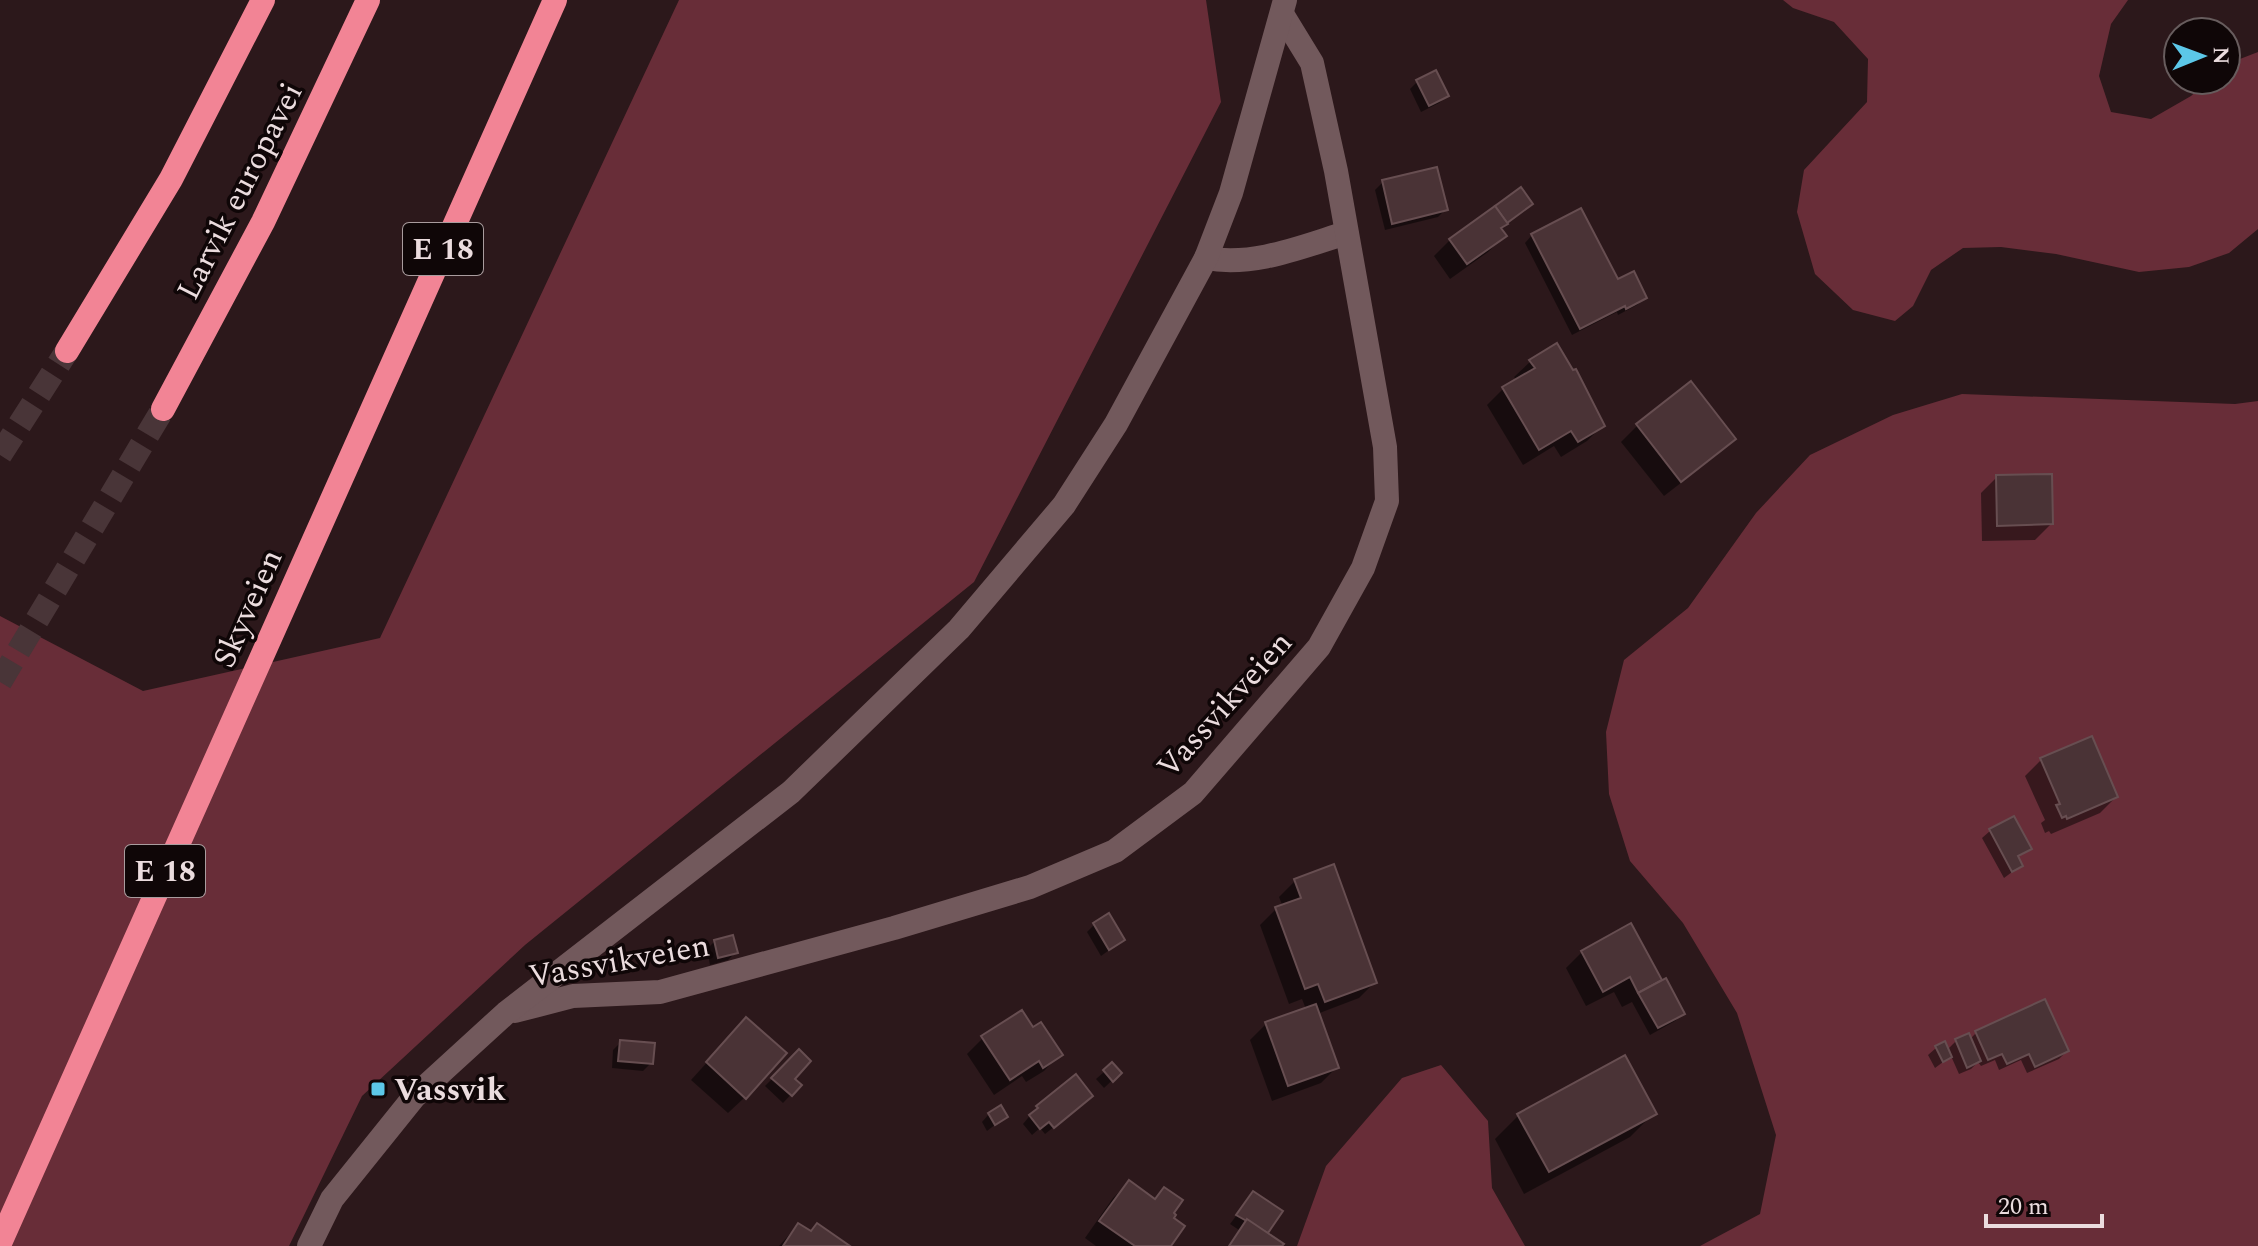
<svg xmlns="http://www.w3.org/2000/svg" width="2258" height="1246" viewBox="0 0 2258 1246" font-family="Spectral,serif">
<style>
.green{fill:#682d38}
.shadow{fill:#0007}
.building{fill:#4a3336;stroke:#674e51;stroke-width:2}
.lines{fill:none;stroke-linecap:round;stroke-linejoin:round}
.highway-tunnel{stroke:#493538;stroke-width:24;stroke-dasharray:24 12;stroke-linecap:butt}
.minor{stroke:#72595c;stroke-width:24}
.highway{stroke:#f28495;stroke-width:24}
.poi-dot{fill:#5cc7e8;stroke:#0f0607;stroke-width:3}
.labels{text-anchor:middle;stroke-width:7;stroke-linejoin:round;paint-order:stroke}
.shield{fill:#0f0607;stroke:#a99c9e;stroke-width:2}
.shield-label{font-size:30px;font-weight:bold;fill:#ebdcde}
.street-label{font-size:32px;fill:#ebdcde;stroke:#0f0607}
.poi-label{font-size:32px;font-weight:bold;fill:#ebdcde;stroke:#0f0607;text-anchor:start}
</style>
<rect width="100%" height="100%" fill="#2c181b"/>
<g class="green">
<path d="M679 0H1206L1221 102 974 582 525 945 362 1096 289 1246H0V616L143 691 380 638Z"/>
<path d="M1783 0H2128L2111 24 2099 76 2111 112 2151 119 2191 96 2209 80H2226L2227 64 2258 52V229L2229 253 2189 267 2139 272 2056 254 2001 247 1963 248 1931 270 1913 306 1895 321 1853 310 1815 274 1797 212 1804 170 1867 102 1868 59 1834 22 1793 8Z"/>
<path d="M1962 394 2235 404 2258 401V1246H1700L1760 1214 1776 1135 1737 1013 1683 923 1630 861 1609 794 1606 732 1624 660 1688 608 1756 513 1810 455 1893 415Z"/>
<path d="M1441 1065 1488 1121 1492 1188 1525 1246H1297L1326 1166 1402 1078Z"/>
</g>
<g class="shadow">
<path d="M1417 82 1447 96 1439 103 1421 112 1410 89Z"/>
<path d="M1383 182 1446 209 1438 217 1385 230 1375 190Z"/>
<path d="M1503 226 1499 229 1504 236 1488 252 1450 279 1434 256 1450 240Z"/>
<path d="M1532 235 1617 282 1645 298 1637 305 1618 315 1617 312 1572 335 1525 243Z"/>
<path d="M1531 361 1603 425 1587 441 1561 457 1554 446 1523 465 1487 405 1503 389 1517 381 1514 377Z"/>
<path d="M1690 384 1733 439 1717 455 1664 496 1621 442 1637 426Z"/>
<path d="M1997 477 2051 524 2035 540 1982 541 1981 493Z"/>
<path d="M2041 760 2116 797 2100 813 2051 834 2049 831 2045 833 2041 823 2045 820 2025 776Z"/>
<path d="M1990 831 2029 848 2016 859 2020 866 2004 878 1982 838Z"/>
<path d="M1295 881 1375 982 1359 998 1317 1014 1337 1067 1321 1083 1272 1101 1250 1040 1266 1024 1306 1009 1302 999 1289 1004 1260 925 1276 909 1283 907 1279 897Z"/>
<path d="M1094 925 1123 940 1101 956 1087 932Z"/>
<path d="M1631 926 1661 983 1683 1013 1675 1021 1650 1035 1632 1002 1622 1007 1614 992 1586 1006 1566 968 1582 952Z"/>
<path d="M715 941 735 953 728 960 710 965 707 949Z"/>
<path d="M1033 1030 1060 1054 1044 1071 1026 1082 1022 1076 994 1095 967 1054 983 1038Z"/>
<path d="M1976 1033 2067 1051 2059 1059 2027 1073 2021 1060 1999 1070 1995 1060 1981 1066 1978 1062 1971 1069 1959 1074 1951 1056 1935 1068 1928 1055 1936 1048 1947 1050 1956 1041 1968 1036 1970 1039Z"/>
<path d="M731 1036 744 1098 728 1113 691 1080Z"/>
<path d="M621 1042 651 1063 643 1071 612 1068 613 1050Z"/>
<path d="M799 1052 792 1079 799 1086 783 1103 765 1086Z"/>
<path d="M1112 1065 1120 1073 1104 1088 1096 1079Z"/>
<path d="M1076 1077 1083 1104 1045 1134 1040 1128 1032 1135 1023 1124 1037 1107Z"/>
<path d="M1654 1113 1630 1137 1524 1194 1495 1139 1519 1115Z"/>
<path d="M989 1114 1005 1117 987 1131 982 1122Z"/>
<path d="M1129 1182 1154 1200 1164 1189 1171 1214 1168 1246H1096L1085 1238 1113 1198Z"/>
<path d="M1253 1194 1280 1212 1265 1234 1280 1246H1228L1239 1230 1230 1224Z"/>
<path d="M798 1225 810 1233 847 1246H779Z"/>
</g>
<g class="building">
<path d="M1436 70 1449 96 1429 106 1416 80Z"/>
<path d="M1437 167 1448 210 1392 224 1382 180Z"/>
<path d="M1521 187 1533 204 1507 223 1495 206Z"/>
<path d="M1495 206 1508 224 1501 228 1507 236 1467 264 1449 239Z"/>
<path d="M1581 208 1618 279 1634 271 1647 298 1626 309 1625 306 1580 329 1531 234Z"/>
<path d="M1557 343 1573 370 1576 369 1605 426 1578 442 1571 431 1539 450 1502 387 1535 368 1529 360Z"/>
<path d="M1691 381 1736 439 1681 482 1636 424Z"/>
<path d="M2052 474 2053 524 1997 526 1996 475Z"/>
<path d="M2092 736 2118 797 2067 819 2066 816 2062 818 2056 805 2060 804 2040 758Z"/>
<path d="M2014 816 2032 849 2018 856 2023 866 2012 872 1989 829Z"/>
<path d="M1334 864 1377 983 1325 1002 1318 984 1305 989 1275 907 1301 898 1294 879Z"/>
<path d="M1109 913 1125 940 1109 950 1093 923Z"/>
<path d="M1631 923 1662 980 1638 993 1630 977 1603 992 1581 951Z"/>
<path d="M733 935 738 953 718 958 714 940Z"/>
<path d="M1666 978 1685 1014 1658 1028 1638 993Z"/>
<path d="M2045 999 2069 1051 2035 1067 2029 1054 2007 1064 2002 1054 1988 1060 1975 1031Z"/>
<path d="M1316 1004 1339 1068 1288 1086 1265 1022Z"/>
<path d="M1022 1010 1033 1027 1041 1022 1063 1055 1043 1068 1039 1061 1010 1080 981 1036Z"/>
<path d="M746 1017 787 1053 746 1099 706 1062Z"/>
<path d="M1969 1033 1981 1061 1967 1068 1955 1039Z"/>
<path d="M620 1040 655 1043 653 1064 618 1061Z"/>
<path d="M1945 1041 1952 1057 1943 1062 1935 1046Z"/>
<path d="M799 1049 811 1061 795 1079 802 1085 792 1096 771 1078Z"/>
<path d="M1625 1055 1657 1114 1549 1172 1517 1114Z"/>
<path d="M1112 1062 1122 1073 1113 1082 1103 1070Z"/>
<path d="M1076 1074 1093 1096 1054 1128 1049 1122 1040 1129 1029 1115 1038 1108 1036 1106Z"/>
<path d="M1001 1105 1008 1117 995 1125 988 1113Z"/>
<path d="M1129 1180 1155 1199 1164 1187 1183 1200 1174 1213 1176 1215 1174 1218 1185 1226 1171 1246H1135L1099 1221Z"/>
<path d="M1253 1191 1283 1211 1268 1233 1236 1215Z"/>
<path d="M1247 1219 1284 1244 1282 1246H1229Z"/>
<path d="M798 1223 811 1231 817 1223 850 1246H783Z"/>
</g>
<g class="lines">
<g class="highway-tunnel">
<path d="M0 455 67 351"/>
<path d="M0 682 163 409"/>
</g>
<g class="minor">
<path d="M1206 258C1253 267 1301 247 1346 233"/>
<path d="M515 1011 573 996 660 992 894 928 1030 887 1115 851 1193 793 1319 647 1363 568 1387 501 1385 447 1336 171 1312 63 1282 14"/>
<path d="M309 1246 332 1199 414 1097 506 1013 791 792 959 629 1064 505 1116 424 1206 258 1231 193 1285 0"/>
</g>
<g class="highway">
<path d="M67 351 171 179 263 0"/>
<path d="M163 409 263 222 368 0"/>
<path d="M0 1243 555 0"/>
</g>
</g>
<rect class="poi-dot" x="370" y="1081" width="16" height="16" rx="4"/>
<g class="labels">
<g class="shield">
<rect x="403" y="223" width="80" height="52" rx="6"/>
<rect x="125" y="845" width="80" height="52" rx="6"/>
</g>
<g class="shield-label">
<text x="443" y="259">E 18</text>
<text x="165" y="881">E 18</text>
</g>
<g class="street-label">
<text transform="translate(239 191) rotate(-63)" y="11">Larvik europavei</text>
<text transform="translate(247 608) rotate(-66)" y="11">Skyveien</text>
<text transform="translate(1224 704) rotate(-48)" y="11">Vassvikveien</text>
<text transform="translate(619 960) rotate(-10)" y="11">Vassvikveien</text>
</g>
<g class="poi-label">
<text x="394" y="1100">Vassvik</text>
</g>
</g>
<g transform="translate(2202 56) rotate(89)"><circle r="38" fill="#0f0607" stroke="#675c5d" stroke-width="2"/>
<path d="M0-6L14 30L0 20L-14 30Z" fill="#5cc7e8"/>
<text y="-12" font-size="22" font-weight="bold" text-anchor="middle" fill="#ebdcde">N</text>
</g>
<path d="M1986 1214v12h116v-12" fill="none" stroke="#ebdcde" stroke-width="4"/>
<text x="1998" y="1214" font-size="24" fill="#ebdcde" stroke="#0f0607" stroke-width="6" paint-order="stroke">20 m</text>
</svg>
